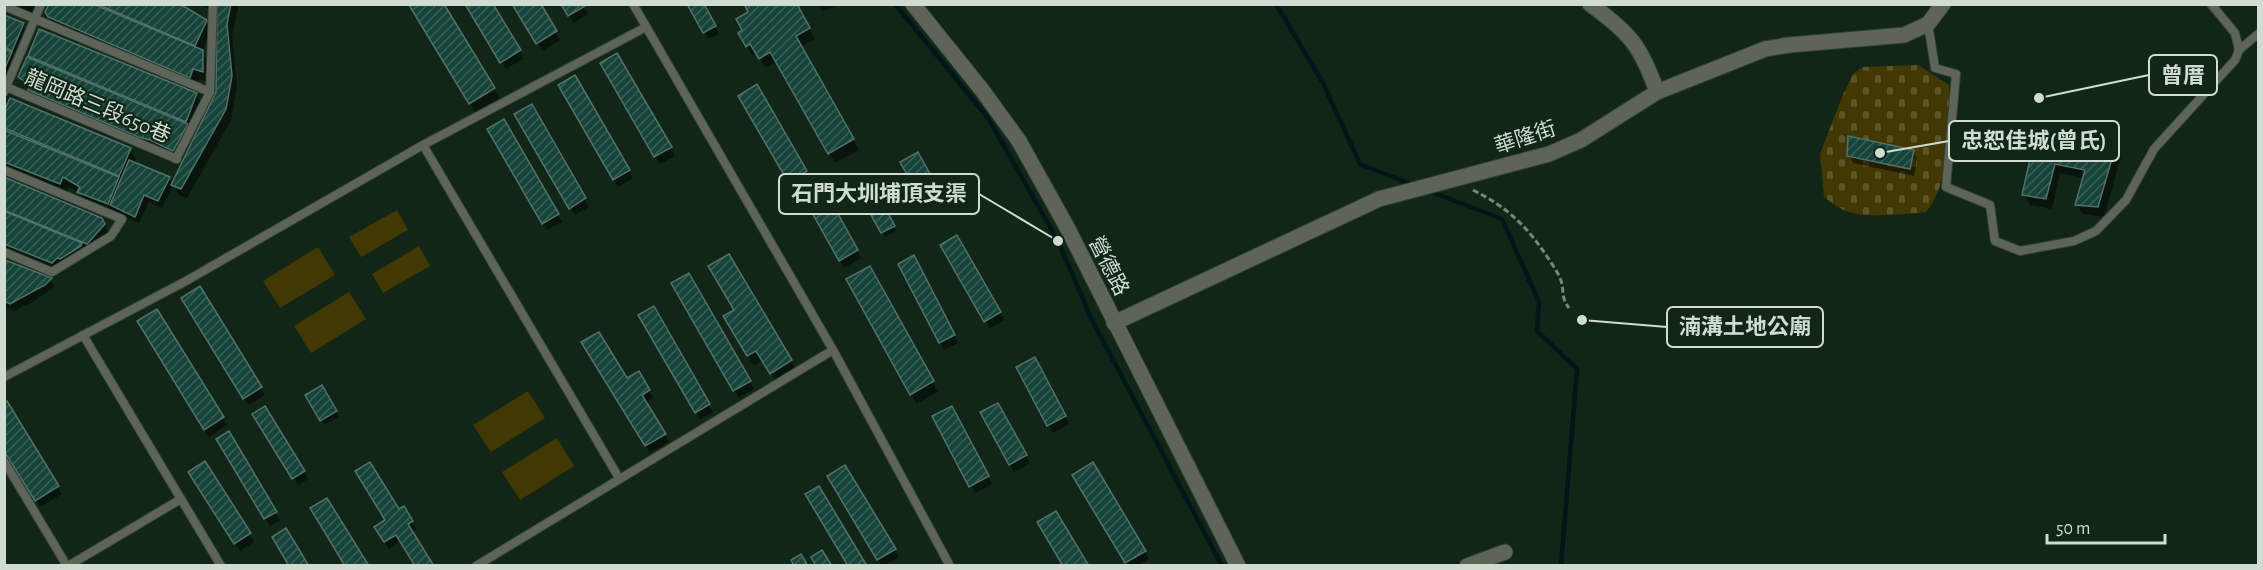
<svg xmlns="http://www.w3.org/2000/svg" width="2263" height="570" viewBox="0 0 2263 570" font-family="'Alegreya Sans','Noto Sans TC',sans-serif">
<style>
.cemetery{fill:url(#cemetery-stones)}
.green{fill:#413803}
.shadow{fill:#0007}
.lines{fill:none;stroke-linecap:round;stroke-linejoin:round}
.stream{stroke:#001618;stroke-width:4.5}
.building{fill:url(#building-hatch);stroke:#517169;stroke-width:1.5}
.service-casing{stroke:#304335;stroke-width:10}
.minor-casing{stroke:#304335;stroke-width:17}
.tertiary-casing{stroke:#304335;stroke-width:17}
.path{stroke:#77877a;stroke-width:3;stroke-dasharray:6 3;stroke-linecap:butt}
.service{stroke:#5f6459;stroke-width:8}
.minor{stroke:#5f6459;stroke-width:15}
.tertiary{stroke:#5f6459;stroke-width:15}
.labels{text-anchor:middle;stroke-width:4.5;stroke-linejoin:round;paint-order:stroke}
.street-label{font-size:21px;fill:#d0dcd2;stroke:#112617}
.leader{fill:none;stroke:#d0dcd2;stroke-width:2}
.callout-dot{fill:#d0dcd2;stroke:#112617;stroke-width:2}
.callout{fill:#112617;stroke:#d0dcd2;stroke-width:2}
.callout-label{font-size:22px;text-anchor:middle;font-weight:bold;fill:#d0dcd2}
</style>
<defs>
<pattern id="cemetery-stones" width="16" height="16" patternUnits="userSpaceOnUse" patternTransform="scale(1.5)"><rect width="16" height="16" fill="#413803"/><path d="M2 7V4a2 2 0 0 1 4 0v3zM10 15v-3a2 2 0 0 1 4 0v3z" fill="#5b5427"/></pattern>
<pattern id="building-hatch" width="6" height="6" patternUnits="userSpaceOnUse" patternTransform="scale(1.5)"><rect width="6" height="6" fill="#17443a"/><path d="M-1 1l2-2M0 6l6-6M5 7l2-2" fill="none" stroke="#385e56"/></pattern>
</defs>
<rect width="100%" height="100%" fill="#112617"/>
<path class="cemetery" d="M1918 65 1949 85C1950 121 1951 183 1926 212 1909 214 1864 218 1849 212 1840 209 1832 203 1824 197L1820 154 1842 97 1853 74 1863 67Z"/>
<g class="green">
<path d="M397 210 408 230 361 257 349 237Z"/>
<path d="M419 246 430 266 383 293 372 274Z"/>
<path d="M318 247 335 275 280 308 263 281Z"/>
<path d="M349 292 366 319 311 353 294 326Z"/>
<path d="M528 391 545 418 491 452 473 425Z"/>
<path d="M557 438 574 466 520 500 502 472Z"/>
</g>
<g class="shadow">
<path d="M4 4H41L35 20Z"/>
<path d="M51 4H176L206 21 211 31 202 52 208 62V82L199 79 195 87 55 27 47 12Z"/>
<path d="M199 4H210L208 9Z"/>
<path d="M219 4H241L238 8 232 35 237 87 231 120 187 198 179 195 173 185 162 208 149 202 139 223 115 212 114 213 85 202 80 194 69 187 66 194 4 169V116L130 150 136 160 134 164 169 178 173 186 217 92Z"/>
<path d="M442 4 500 99 476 113 417 16Z"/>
<path d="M466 4 519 51 524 58 506 69Z"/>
<path d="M514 4H539L560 40 542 51Z"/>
<path d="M562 4H582L588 14 574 23Z"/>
<path d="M689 4H703L719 34 709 39Z"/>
<path d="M796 4 815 39 801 47 859 150 835 163 777 61 766 68 757 54 753 56 747 46Z"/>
<path d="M818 4H835L836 6 822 12Z"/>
<path d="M4 17 23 25 29 35 4 88Z"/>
<path d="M616 55 675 156 660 164 602 63Z"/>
<path d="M29 56 196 94 202 104 191 132 193 136 179 160 35 100 20 77 32 61Z"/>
<path d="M575 78 633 178 618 187 560 86Z"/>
<path d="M756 86 810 179 794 189 740 96Z"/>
<path d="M531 106 589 207 575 215 516 114Z"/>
<path d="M504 121 562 222 547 230 489 130Z"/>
<path d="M2038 130 2115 147 2121 157 2104 217 2082 214 2077 204 2084 178 2060 173 2052 209 2030 205 2024 195Z"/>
<path d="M1913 152 1917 159 1914 176 1853 163 1849 155Z"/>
<path d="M917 154 942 199 927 207 902 162Z"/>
<path d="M865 176 896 231 885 237 854 182Z"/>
<path d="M4 178 101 219 109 235 94 253 86 250 57 270 4 249Z"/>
<path d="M825 194 861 258 844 268 808 203Z"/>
<path d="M957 237 1004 320 990 328 942 245Z"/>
<path d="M729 256 797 371 777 383 763 360 754 366 725 317 736 311Z"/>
<path d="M6 261 51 280 55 287 26 306 24 305 15 311 4 306Z"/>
<path d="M918 265 958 343 944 350 940 342Z"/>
<path d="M869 268 938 392 917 404 848 279Z"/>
<path d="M688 275 754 389 739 398 673 284Z"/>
<path d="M200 289 265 395 249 405 183 299Z"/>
<path d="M653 309 713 412 700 419 640 316Z"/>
<path d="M157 311 227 425 209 437 139 322Z"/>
<path d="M583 343 627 380 638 373 653 398 645 403 669 442 650 453Z"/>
<path d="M1034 359 1069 424 1053 433 1018 368Z"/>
<path d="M322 387 339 417 324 425 307 395Z"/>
<path d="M7 404 62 494 40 507 4 449Z"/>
<path d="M998 405 1030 463 1014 472 982 413Z"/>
<path d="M265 408 308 479 298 485 254 414Z"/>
<path d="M951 408 992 484 975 493 934 417Z"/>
<path d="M229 433 280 520 270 526 219 439Z"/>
<path d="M204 463 254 542 240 551 194 480Z"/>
<path d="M1092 464 1149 559 1137 566H1128L1074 475Z"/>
<path d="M845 467 899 557 884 566H882L829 477Z"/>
<path d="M399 511 412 522 416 529 389 549 376 527Z"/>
</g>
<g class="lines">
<g class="stream">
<path d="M895 4 988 118 1058 241 1092 320 1222 566"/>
<path d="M1276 4 1323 83 1360 164 1413 185"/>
<path d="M1429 191 1502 219 1539 302 1537 331 1577 369 1561 566"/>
</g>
</g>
<g class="building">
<path d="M49 4H93L203 50V72L193 69 190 78 48 17 45 12Z"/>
<path d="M97 4H180L207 20 195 46Z"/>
<path d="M217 4H231L227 24 232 76 226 109 181 189 171 185 216 92Z"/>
<path d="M410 4H444L495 88 469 104 409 5Z"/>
<path d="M465 4H493L521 50 500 63Z"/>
<path d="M512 4H541L557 31 536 44Z"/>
<path d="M561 4H584L585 6 568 16Z"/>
<path d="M687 4H704L716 26 703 33Z"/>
<path d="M744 4H797L810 28 796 36 854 139 828 154 770 52 759 59 750 44 746 47 738 33 742 30 736 19 748 12Z"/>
<path d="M4 15 24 23 12 51 4 47Z"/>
<path d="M39 29 197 93 186 122 28 56Z"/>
<path d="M4 49 12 52 4 70Z"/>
<path d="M617 53 672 147 654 157 600 63Z"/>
<path d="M27 57 188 124 173 151 150 140 138 137 28 90 30 85 18 77Z"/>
<path d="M575 75 630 170 613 180 558 85Z"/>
<path d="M757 84 807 171 788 182 738 96Z"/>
<path d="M10 98 131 148 119 176 4 128V112Z"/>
<path d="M532 104 586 198 569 209 514 114Z"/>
<path d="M504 119 559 214 542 224 487 129Z"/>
<path d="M2037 128 2116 145 2098 207 2075 205 2085 170 2055 164 2046 199 2022 195Z"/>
<path d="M4 130 119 177 108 204 77 192 80 187 63 177 60 184 4 162Z"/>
<path d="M1848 136 1914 150 1910 169 1847 156Z"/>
<path d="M918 152 941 194 923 203 900 162Z"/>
<path d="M129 160 170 177 158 201 144 195 135 217 110 205Z"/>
<path d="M866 174 895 226 881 233 852 181Z"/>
<path d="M4 177 102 218 105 224 87 244 4 210Z"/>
<path d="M826 192 858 250 839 261 806 202Z"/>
<path d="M4 211 82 243 81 246 60 259 57 258 52 263 4 244Z"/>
<path d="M957 235 1001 312 984 322 940 245Z"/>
<path d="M729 254 792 360 770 374 756 351 747 356 723 316 734 310 708 266Z"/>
<path d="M914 255 955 335 939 343 898 264Z"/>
<path d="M5 260 52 278 45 285 10 304 4 301Z"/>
<path d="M870 266 934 381 910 395 846 279Z"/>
<path d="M689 273 751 381 733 391 671 283Z"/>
<path d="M200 286 262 387 243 399 181 298Z"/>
<path d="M654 306 710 404 695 413 638 315Z"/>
<path d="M157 309 224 417 204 430 137 321Z"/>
<path d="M599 332 627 378 639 371 650 390 642 395 666 434 645 446 581 342Z"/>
<path d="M1035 357 1066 416 1047 426 1016 367Z"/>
<path d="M322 385 337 411 320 421 305 395Z"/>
<path d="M7 401 59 486 35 501 4 451V403Z"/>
<path d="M998 403 1027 455 1009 465 980 412Z"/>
<path d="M265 406 305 471 292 479 252 414Z"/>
<path d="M952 406 989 476 969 487 932 416Z"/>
<path d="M229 431 277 512 264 519 216 439Z"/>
<path d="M205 461 251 533 234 544 188 472Z"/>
<path d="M370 462 399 509 404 506 413 521 408 524 434 566H415L396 535 384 542 374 527 385 520 355 471Z"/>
<path d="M1093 462 1146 551 1125 563 1072 475Z"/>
<path d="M845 465 896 549 877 560 827 476Z"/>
<path d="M819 486 867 566H848L805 494Z"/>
<path d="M327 498 369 566H345L310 508Z"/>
<path d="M1056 511 1089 566H1063L1037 522Z"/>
<path d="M286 528 309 566H289L272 537Z"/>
<path d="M822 550 832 566H816L811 557Z"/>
<path d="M801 554 808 566H794L791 560Z"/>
</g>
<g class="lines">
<g class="service-casing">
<g id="service">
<path d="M633 4 833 350 950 566"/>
<path d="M4 6 210 92"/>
<path d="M1928 24 1935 68 1956 74 1946 187 1990 205 1995 241 2020 251 2074 241 2096 231 2126 200 2154 149 2235 60 2239 50 2235 33 2211 4"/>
<path d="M2239 50 2258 34"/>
<path d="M4 86 177 159"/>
<path d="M4 92 41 4"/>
<path d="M423 145 619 478"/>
<path d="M176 159 210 92 213 4"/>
<path d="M4 170 122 219 111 236 52 272 4 252"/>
<path d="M4 377 186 281 423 145 646 27"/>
<path d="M4 461 67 566"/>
<path d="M181 499 221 566"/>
<path d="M68 566 181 499 83 335"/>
<path d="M476 566 833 350"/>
</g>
</g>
<g class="minor-casing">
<g id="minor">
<path d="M1590 4C1630 33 1641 46 1657 92"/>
<path d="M1114 323 1379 199 1549 154 1581 140 1657 92 1765 49 1789 45 1904 35 1928 24 1943 4"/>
<path d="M1467 566 1505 552"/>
</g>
</g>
<g class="tertiary-casing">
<path id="tertiary" d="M913 4 982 90 1019 141 1068 229 1238 566"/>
</g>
<path class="path" d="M1473 190C1507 207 1527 226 1548 258 1552 264 1557 271 1560 278 1565 289 1560 297 1569 308"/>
<use href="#service" class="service"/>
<use href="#minor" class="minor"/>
<use href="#tertiary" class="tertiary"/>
</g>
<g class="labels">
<g class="street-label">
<text transform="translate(98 106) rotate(23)" y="7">龍岡路三段650巷</text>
<text transform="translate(1525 137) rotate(-18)" y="7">華隆街</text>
<text transform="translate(1109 266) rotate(63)" y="7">營德路</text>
</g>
</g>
<path class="leader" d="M2039 98L2149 75M1880 153L1949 141M1058 241L979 194M1582 320L1667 327"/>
<g class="callout-dot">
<circle cx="2039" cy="98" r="6"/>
<circle cx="1880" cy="153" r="6"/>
<circle cx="1058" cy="241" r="6"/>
<circle cx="1582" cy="320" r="6"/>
</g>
<g class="callout">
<rect x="2149" y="55" width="68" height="40" rx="6"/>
<rect x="1949" y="121" width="170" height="40" rx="6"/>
<rect x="779" y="174" width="200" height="40" rx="6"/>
<rect x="1667" y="307" width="156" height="40" rx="6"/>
</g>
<g class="callout-label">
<text x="2183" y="83">曾厝</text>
<text x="2034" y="148">忠恕佳城(曾氏)</text>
<text x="879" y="201">石門大圳埔頂支渠</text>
<text x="1745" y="334">湳溝土地公廟</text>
</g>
<rect width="2263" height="570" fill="none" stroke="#d0dcd2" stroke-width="12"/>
<path d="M2047 534v9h118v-9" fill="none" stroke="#d0dcd2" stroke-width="3"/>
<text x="2056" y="534" font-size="18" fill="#d0dcd2" stroke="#112617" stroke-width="4.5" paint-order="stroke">50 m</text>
</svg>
